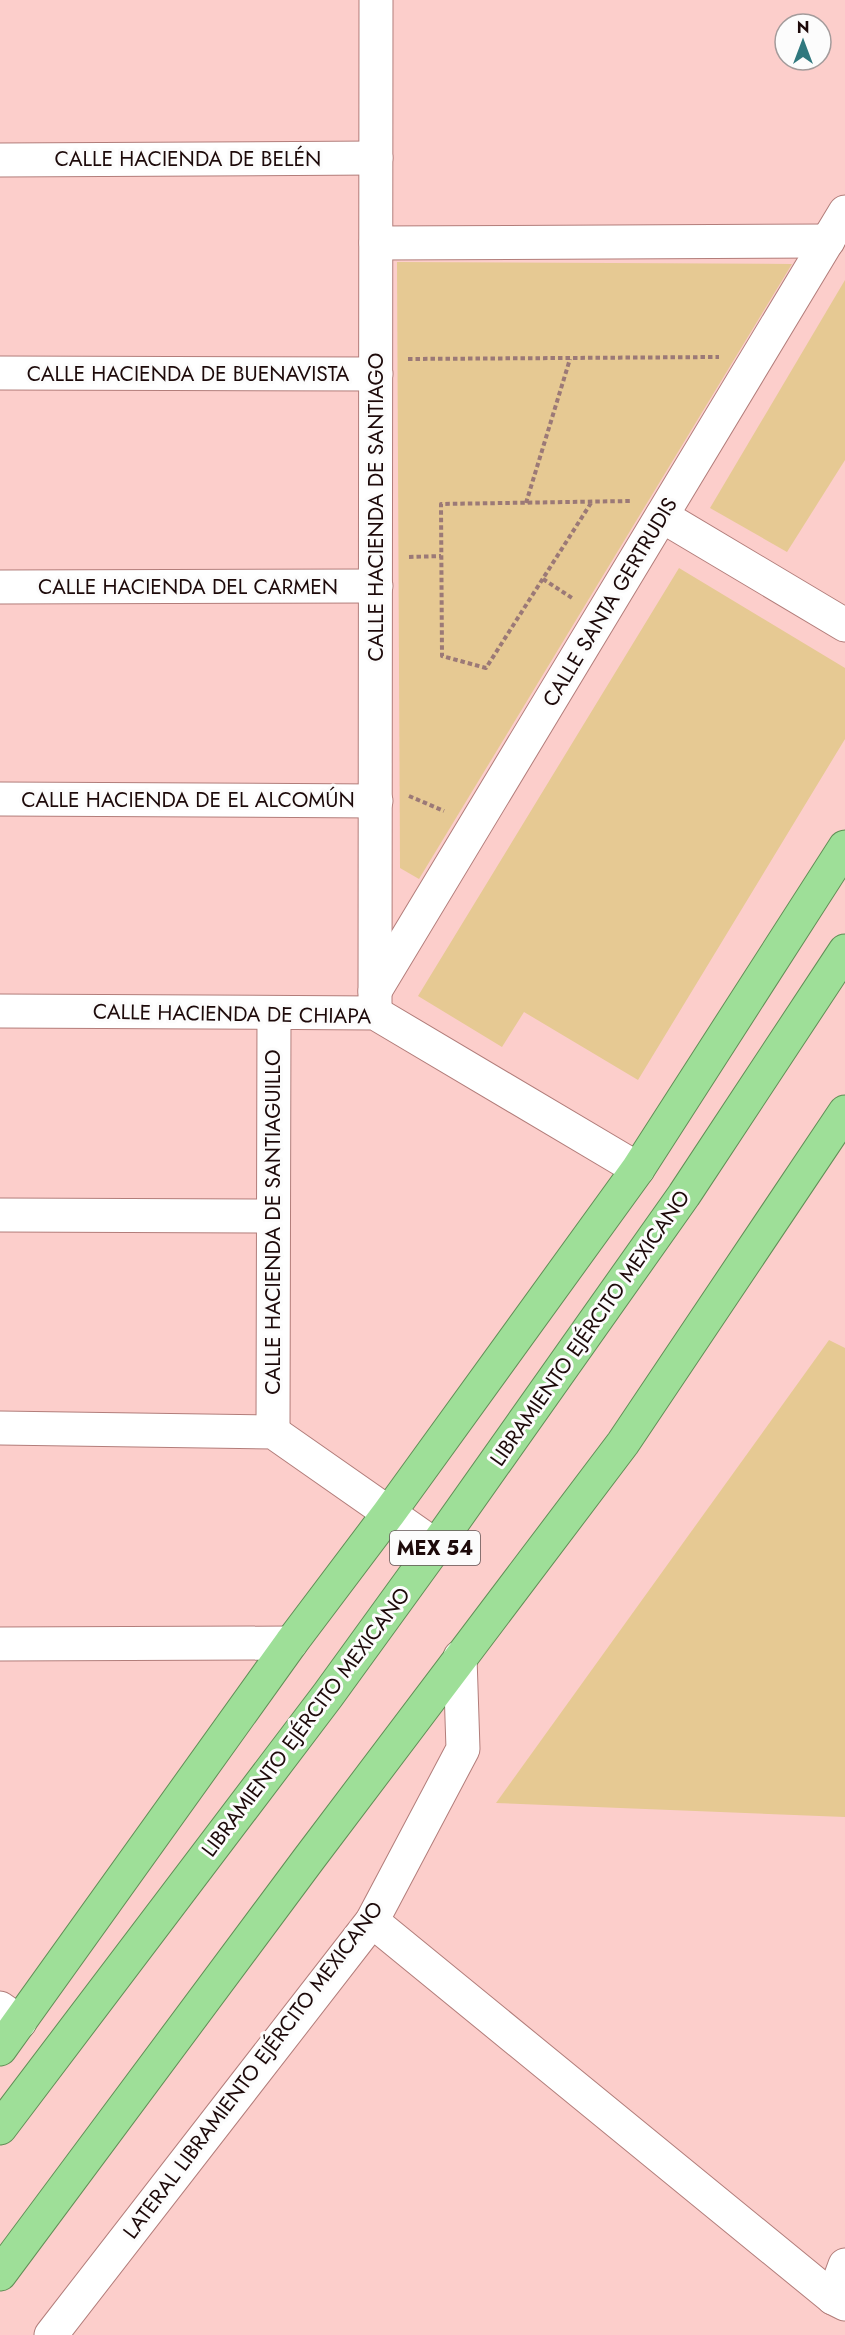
<svg xmlns="http://www.w3.org/2000/svg" width="845" height="2335" viewBox="0 0 845 2335" font-family="Jost,sans-serif">
<style>
.green{fill:#e6c993}
.lines{fill:none;stroke-linecap:round;stroke-linejoin:round}
.minor-casing{stroke:#b27d7a;stroke-width:35}
.tertiary-casing{stroke:#b27d7a;stroke-width:35}
.trunk-casing{stroke:#618f56;stroke-width:35}
.path{stroke:#9b7977;stroke-width:4;stroke-dasharray:4.5 3;stroke-linecap:butt}
.minor{stroke:#fff;stroke-width:33}
.tertiary{stroke:#fff;stroke-width:33}
.trunk{stroke:#9edf98;stroke-width:33}
.labels{text-anchor:middle;stroke-width:6;stroke-linejoin:round;paint-order:stroke}
.shield{fill:#fcfcfc;stroke:#605353;stroke-width:1.5}
.shield-label{font-size:20px;font-weight:bold;fill:#1d0a0a}
.street-label{font-size:21px;fill:#1d0a0a;stroke:#fcfcfc}
</style>
<rect width="100%" height="100%" fill="#fccecb"/>
<g class="green">
<path d="M397 262 792 264 419 879 400 868Z"/>
<path d="M845 280V460L787 552 710 508Z"/>
<path d="M679 568 845 668V739L638 1080 524 1012 502 1047 418 996Z"/>
<path d="M829 1340 845 1348V1817L496 1803Z"/>
</g>
<g class="lines">
<g class="minor-casing">
<g id="minor">
<path d="M0 160 376 158"/>
<path d="M376 243 828 241"/>
<path d="M0 373 376 374"/>
<path d="M662 516 845 625"/>
<path d="M0 587 376 586"/>
<path d="M0 799 376 801"/>
<path d="M375 991 845 212"/>
<path d="M0 1011 375 1013 638 1169"/>
<path d="M375 1013 376 0"/>
<path d="M0 1215 273 1216"/>
<path d="M0 1428 273 1432 436 1546"/>
<path d="M273 1432 274 1013"/>
<path d="M0 1644 291 1643"/>
<path d="M372 1921 833 2298 845 2304"/>
<path d="M0 2008 20 2022"/>
<path d="M833 2298 845 2265"/>
</g>
</g>
<g class="tertiary-casing">
<path id="tertiary" d="M51 2335 372 1921 463 1749 460 1657"/>
</g>
<g class="trunk-casing">
<g id="trunk">
<path d="M0 2049 291 1643 389 1513 638 1169 845 847"/>
<path d="M0 2128 328 1695 436 1546 684 1195 845 951"/>
<path d="M0 2274 308 1860 623 1443 845 1112"/>
</g>
</g>
<g class="path">
<path d="M408 359 719 357"/>
<path d="M526 503 570 359"/>
<path d="M591 503 486 668 442 656 441 504 631 501"/>
<path d="M409 557 441 556"/>
<path d="M543 579 572 598"/>
<path d="M409 796 444 811"/>
</g>
<use href="#minor" class="minor"/>
<use href="#tertiary" class="tertiary"/>
<use href="#trunk" class="trunk"/>
</g>
<g class="labels">
<rect class="shield" x="390" y="1531" width="90" height="34" rx="4.5"/>
<g class="shield-label">
<text x="435" y="1555">MEX 54</text>
</g>
<g class="street-label">
<text x="188" y="166">CALLE HACIENDA DE BELÉN</text>
<text x="188" y="381">CALLE HACIENDA DE BUENAVISTA</text>
<text transform="translate(376 507) rotate(-90)" y="7">CALLE HACIENDA DE SANTIAGO</text>
<text x="188" y="594">CALLE HACIENDA DEL CARMEN</text>
<text transform="translate(610 602) rotate(-59)" y="7">CALLE SANTA GERTRUDIS</text>
<text x="188" y="807">CALLE HACIENDA DE EL ALCOMÚN</text>
<text transform="translate(232 1014) rotate(1)" y="7">CALLE HACIENDA DE CHIAPA</text>
<text transform="translate(273 1222) rotate(-90)" y="7">CALLE HACIENDA DE SANTIAGUILLO</text>
<text transform="translate(590 1328) rotate(-55)" y="7">LIBRAMIENTO EJÉRCITO MEXICANO</text>
<text transform="translate(306 1722) rotate(-53)" y="7">LIBRAMIENTO EJÉRCITO MEXICANO</text>
<text transform="translate(253 2070) rotate(-53)" y="7">LATERAL LIBRAMIENTO EJÉRCITO MEXICANO</text>
</g>
</g>
<g transform="translate(803 42)"><circle r="28" fill="#fcfcfc" stroke="#a39b9b" stroke-width="1.5"/>
<path d="M0-4.5L10 22L0 15L-10 22Z" fill="#2f787e"/>
<text y="-9" font-size="16" font-weight="bold" text-anchor="middle" fill="#1d0a0a">N</text>
</g>
</svg>
